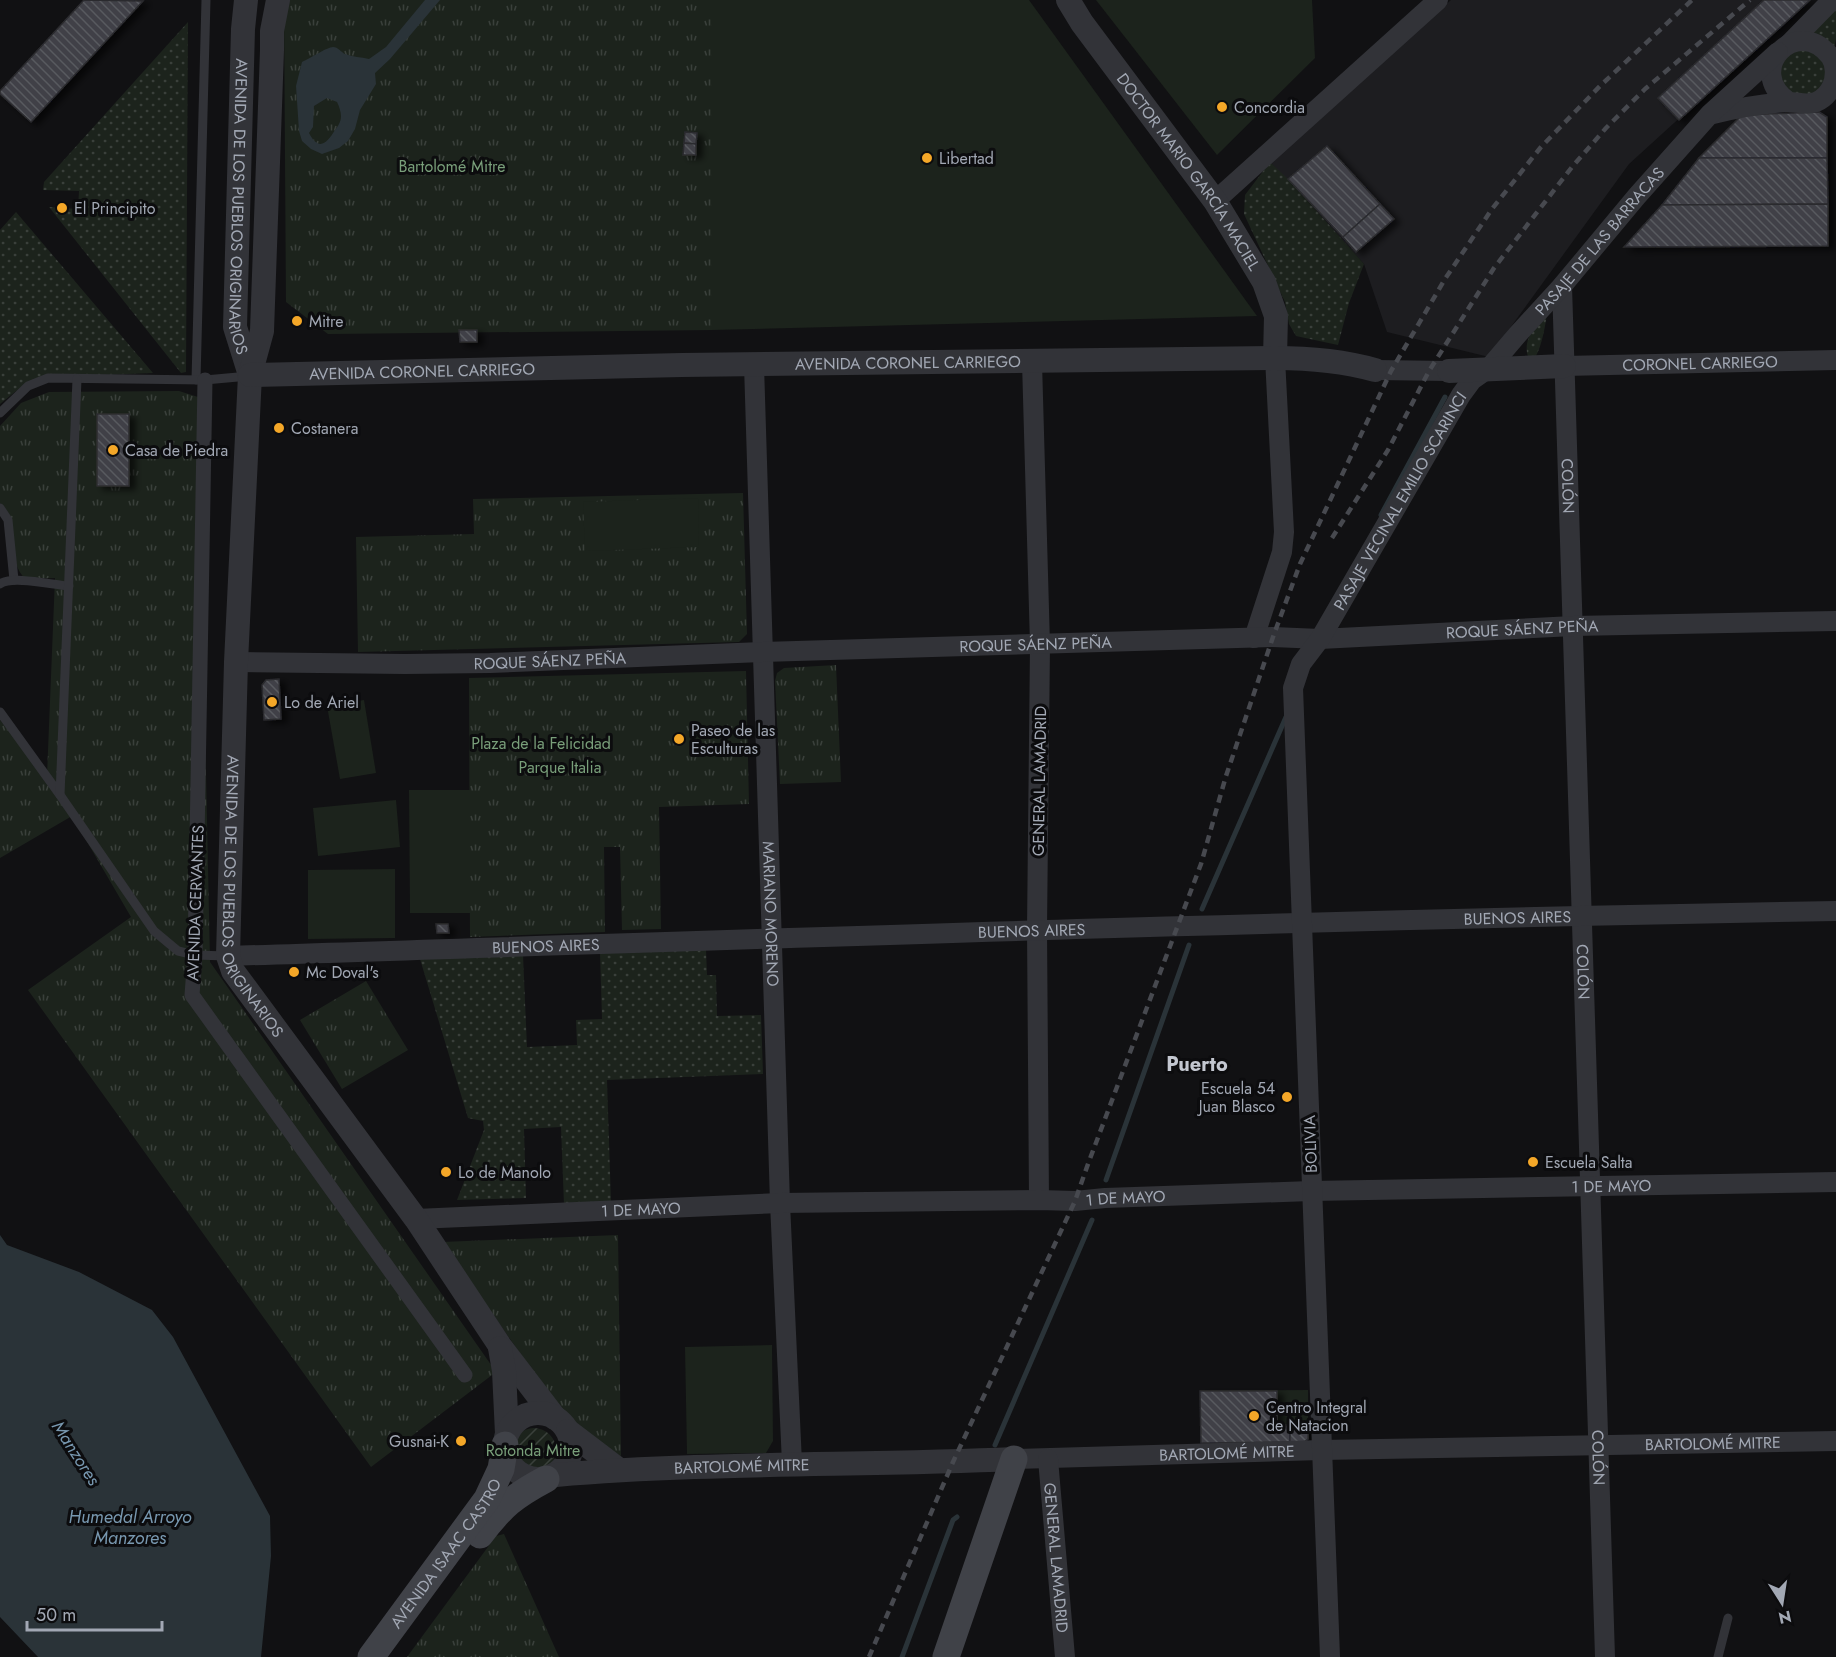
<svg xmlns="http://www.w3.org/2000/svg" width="1836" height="1657" viewBox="0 0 1836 1657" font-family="Jost,sans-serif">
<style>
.built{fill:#1d1d20}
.grass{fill:url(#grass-dots)}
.park{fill:url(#park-tufts)}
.garden{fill:url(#garden-furrows)}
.pitch{fill:#1c231c}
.water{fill:#2a3338;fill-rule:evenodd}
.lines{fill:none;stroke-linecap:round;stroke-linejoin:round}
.stream{stroke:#2a3338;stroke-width:5}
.building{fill:url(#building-back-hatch);stroke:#2b2b2f;stroke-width:1.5;filter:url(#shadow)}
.service{stroke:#323338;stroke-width:9}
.pedestrian{stroke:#323338;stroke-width:15}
.minor{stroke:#323338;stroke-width:20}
.tertiary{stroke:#323338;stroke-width:24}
.secondary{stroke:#404248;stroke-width:27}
.rail{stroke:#47494f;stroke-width:4.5;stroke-dasharray:8 6;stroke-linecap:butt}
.poi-dot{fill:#f4a728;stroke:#0c0c0e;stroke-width:2}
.labels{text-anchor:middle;stroke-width:6;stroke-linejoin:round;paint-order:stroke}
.poi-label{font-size:16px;fill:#a2a8b4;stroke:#0c0c0e;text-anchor:start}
.park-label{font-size:16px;fill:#799f7a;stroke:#0c0c0e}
.street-label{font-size:16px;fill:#a2a8b4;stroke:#0c0c0e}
.water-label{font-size:18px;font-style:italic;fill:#7898b0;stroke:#0c0c0e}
.quarter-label{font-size:20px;font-weight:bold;fill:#c3c7d0;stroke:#0c0c0e}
</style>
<defs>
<pattern id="grass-dots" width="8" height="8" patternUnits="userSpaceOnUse" patternTransform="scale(1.5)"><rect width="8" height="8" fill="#1c231c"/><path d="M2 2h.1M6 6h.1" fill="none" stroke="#3a403b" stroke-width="1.8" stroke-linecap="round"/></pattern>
<pattern id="park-tufts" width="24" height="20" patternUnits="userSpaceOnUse" patternTransform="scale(1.5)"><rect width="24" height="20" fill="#1c231c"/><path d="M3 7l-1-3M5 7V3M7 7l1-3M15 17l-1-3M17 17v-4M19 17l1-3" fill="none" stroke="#3a403b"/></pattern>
<pattern id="garden-furrows" width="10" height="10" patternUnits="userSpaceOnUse" patternTransform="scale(1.5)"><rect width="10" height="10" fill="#1c231c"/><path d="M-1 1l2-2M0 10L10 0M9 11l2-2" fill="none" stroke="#3a403b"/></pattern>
<pattern id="building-back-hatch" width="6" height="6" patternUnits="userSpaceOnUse" patternTransform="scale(1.5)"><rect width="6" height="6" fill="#404146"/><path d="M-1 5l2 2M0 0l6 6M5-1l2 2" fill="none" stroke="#585a5e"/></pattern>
<filter id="shadow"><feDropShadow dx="6" dy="3.5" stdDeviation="3" flood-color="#0009"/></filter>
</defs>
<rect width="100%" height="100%" fill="#111113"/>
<path class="built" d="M1451 0H1809L1629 164 1489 357 1387 332 1364 264 1270 162Z"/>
<g class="grass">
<path d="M1836 9V39L1834 49 1806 34Z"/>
<path d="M188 22 186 372 181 373 49 207 78 209 79 191 43 190 44 182Z"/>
<path d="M1800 48 1817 52 1829 73 1818 95H1788L1778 68 1780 61Z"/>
<path d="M1270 162 1288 179 1364 264 1349 303 1338 345 1296 336 1289 324 1285 302 1244 214 1245 195Z"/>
<path d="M16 212 153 373 77 376 26 383 0 404V230Z"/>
<path d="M1548 308C1545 326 1543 343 1535 358L1528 357C1522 338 1538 323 1548 308Z"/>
<path d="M706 949 707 975H716L717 1016 761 1015 763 1074 607 1080 611 1203 564 1205 561 1127 524 1129 526 1198 457 1200 484 1130 483 1121 468 1118 420 959 523 955 527 1047 577 1045 576 1020 602 1019 600 952Z"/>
</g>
<g class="park">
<path d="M286 0H712V330L328 334 286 302 284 6Z"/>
<path d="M179 391 198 397 210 962 496 1372 371 1467 28 990 131 917 72 816 0 858V720L47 776 55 578 26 579C4 561 24 524 0 503V426L21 403 49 392Z"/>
<path d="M743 493 747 634 739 642 358 652 356 537 474 534 473 499Z"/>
<path d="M836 665 841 782 780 784 775 681 777 673 784 668Z"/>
<path d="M746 671 749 804 659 807 661 929 622 930 620 847H604L605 932 470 937 469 678Z"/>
<path d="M366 981 408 1050 342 1089 300 1020Z"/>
<path d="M618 1235 621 1456 593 1440 562 1413 442 1242Z"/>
<path d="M504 1534 559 1657H407L496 1536Z"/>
</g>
<circle class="garden" cx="534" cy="1450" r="22"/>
<g class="pitch">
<path d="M712 0H1029L1257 316 712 330Z"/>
<path d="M1096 0H1312L1315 58 1217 155Z"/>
<path d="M698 498 699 547 585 551 583 502Z"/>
<path d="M364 700 376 773 340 779 327 706Z"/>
<path d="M409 790H470V913H410Z"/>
<path d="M396 800 400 847 318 856 313 808Z"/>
<path d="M395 869V938L308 939V870Z"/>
<path d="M772 1345 773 1441 766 1453 687 1454 685 1347Z"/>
<path d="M1308 1390V1439L1304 1442 1201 1443 1200 1391Z"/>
</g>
<g class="water">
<path d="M425 0H440L390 59 375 73 376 84 360 110 355 129 348 141 339 148 322 154 311 149 302 141 299 131 296 86 302 62C309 59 327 47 333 47 338 47 341 52 345 54 353 57 361 57 369 59L386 47ZM327 98 337 102C339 106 341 112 341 116 341 122 338 126 335 130 327 143 319 152 309 133L313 127 314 106Z"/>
<path d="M0 1235 7 1245 79 1272 152 1310 173 1337 270 1516 271 1556 261 1657H38L0 1617Z"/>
</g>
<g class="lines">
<g class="stream">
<path d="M1381 515 1445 397"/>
<path d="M1202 909 1286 717"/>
<path d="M1106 1180 1189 945"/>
<path d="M995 1445 1092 1220"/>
<path d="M902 1657 953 1520 957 1517"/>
</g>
</g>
<g class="building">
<path d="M84 0 143 1 31 122 0 94V91Z"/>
<path d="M1764 0H1810L1679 120 1658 98Z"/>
<path d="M1819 112 1827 117V158H1699L1742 115Z"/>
<path d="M685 132 697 133 696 144 684 143Z"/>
<path d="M684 143 696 144V155H683Z"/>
<path d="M1327 146 1380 204 1343 237 1288 179Z"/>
<path d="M1699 158H1827L1828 204 1662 205Z"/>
<path d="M1380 204 1394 219 1356 252 1343 237Z"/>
<path d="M1828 204V246L1624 247 1662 205Z"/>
<path d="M459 330H477V342H460Z"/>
<rect x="97" y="414" width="32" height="72"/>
<path d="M279 679 281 719 264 720 262 685 266 680Z"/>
<path d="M436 924H448L449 933H437Z"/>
<path d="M1200 1391H1277V1425H1290V1442L1201 1443Z"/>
<path d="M1290 1425H1308V1439L1304 1442H1290Z"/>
</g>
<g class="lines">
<g class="service">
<path d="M196 380 206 0"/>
<path d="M0 413 28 386 48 378 205 380 249 376"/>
<path d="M0 508 8 520 14 580"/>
<path d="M0 584C12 575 53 585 69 586"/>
<path d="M0 712 60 795 154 931 178 951 195 955 227 956"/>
<path d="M60 795 77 379"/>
<path d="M1718 1657 1728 1618"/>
</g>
<path class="pedestrian" d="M205 380 195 955 192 995 465 1375"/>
<g class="minor">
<path d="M1790 43 1830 2 1836 1"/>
<path d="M1713 114C1737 108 1761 104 1785 102 1797 101 1805 106 1816 102 1823 99 1829 93 1832 86 1836 77 1836 64 1830 56 1797 14 1743 70 1789 102"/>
<path d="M1215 201 1438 0"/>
<path id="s1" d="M1562 286 1605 1657"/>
<path d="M1032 362 1040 645 1037 929 1039 1200"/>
<path id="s2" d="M754 365 780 1203 792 1463"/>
<path id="s3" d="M1564 366 1836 360"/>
<path d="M1375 370 1449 371"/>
<path d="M1254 638 1282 552 1284 532 1275 358"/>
<path id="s4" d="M236 662 405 664 490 663 762 652 1273 637 1320 639 1573 626 1836 621"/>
<path id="s5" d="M228 956C764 939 1300 920 1836 911"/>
<path id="s6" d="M416 1219 780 1203 1039 1200 1075 1201 1105 1198 1311 1191 1836 1182"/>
<path id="s7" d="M1014 1459 1321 1450 1836 1441"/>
<path id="s8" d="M1048 1459 1065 1657"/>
<path id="s9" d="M1330 1657 1293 688 1301 664 1320 639 1461 395 1472 380 1489 368 1518 334 1562 286 1637 196 1710 114 1778 52"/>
</g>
<g class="tertiary">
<path id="s10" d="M246 0 243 29 235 327 250 375"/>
<path id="s11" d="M278 0 272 31V50L262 331 250 375 236 662 228 956 233 971 416 1219 500 1346 555 1418"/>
<path id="s12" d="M1068 0 1082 23 1215 201 1264 282 1276 316 1275 358"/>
<path d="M1449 371 1564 366"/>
<path id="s13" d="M250 375 682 365 1275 358C1309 358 1343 361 1375 370"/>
<path d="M500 1348 504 1371 507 1434"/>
<circle cx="538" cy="1446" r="33"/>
<path d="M568 1431 618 1469"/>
<path id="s14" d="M556 1475C708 1462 861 1466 1014 1459"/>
</g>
<g class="secondary">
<path d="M480 1535C502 1506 514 1496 546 1479"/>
<path id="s15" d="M371 1657 487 1499 501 1469 505 1445"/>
<path d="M946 1657 1014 1459"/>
</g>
<g class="rail">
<path d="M1332 538 1388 450 1429 371 1494 268 1572 167 1606 128 1645 89 1750 0"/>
<path d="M869 1657 953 1462 1075 1201 1088 1164 1201 864 1226 776 1273 637 1300 564 1391 371 1445 279 1492 209 1541 147 1600 86 1692 0"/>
</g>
</g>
<g class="poi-dot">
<circle cx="1222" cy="107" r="6"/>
<circle cx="927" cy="158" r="6"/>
<circle cx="62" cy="208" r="6"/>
<circle cx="297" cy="321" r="6"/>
<circle cx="279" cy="428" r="6"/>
<circle cx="113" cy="450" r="6"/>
<circle cx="272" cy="702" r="6"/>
<circle cx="679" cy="739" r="6"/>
<circle cx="294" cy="972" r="6"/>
<circle cx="1287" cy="1097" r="6"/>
<circle cx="1533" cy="1162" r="6"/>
<circle cx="446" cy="1172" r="6"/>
<circle cx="1254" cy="1416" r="6"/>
<circle cx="461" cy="1441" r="6"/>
</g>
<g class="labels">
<g class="poi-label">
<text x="1234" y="113">Concordia</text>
<text x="939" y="164">Libertad</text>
<text x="74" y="214">El Principito</text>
<text x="309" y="327">Mitre</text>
<text x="291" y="434">Costanera</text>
<text x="125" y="456">Casa de Piedra</text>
<text x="284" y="708">Lo de Ariel</text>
<text x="691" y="736">Paseo de las<tspan x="691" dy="18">Esculturas</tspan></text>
<text x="306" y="978">Mc Doval's</text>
<text x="1275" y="1094" text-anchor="end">Escuela 54<tspan x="1275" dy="18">Juan Blasco</tspan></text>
<text x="1545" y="1168">Escuela Salta</text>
<text x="458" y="1178">Lo de Manolo</text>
<text x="1266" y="1413">Centro Integral<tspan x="1266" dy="18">de Natacion</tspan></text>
<text x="449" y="1447" text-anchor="end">Gusnai-K</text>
</g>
<g class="park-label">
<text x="452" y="172">Bartolomé Mitre</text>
<text x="541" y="749">Plaza de la Felicidad</text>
<text x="560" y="773">Parque Italia</text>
<text x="533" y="1456">Rotonda Mitre</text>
</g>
<g class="street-label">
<text dy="6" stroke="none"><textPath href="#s12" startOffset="210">DOCTOR MARIO GARCÍA MACIEL</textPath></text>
<text dy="6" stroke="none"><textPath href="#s10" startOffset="207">AVENIDA DE LOS PUEBLOS ORIGINARIOS</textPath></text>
<text dy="6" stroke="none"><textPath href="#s9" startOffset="1516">PASAJE DE LAS BARRACAS</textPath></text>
<text dy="6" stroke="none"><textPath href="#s13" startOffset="658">AVENIDA CORONEL CARRIEGO</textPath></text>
<text dy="6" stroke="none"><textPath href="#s3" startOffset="136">CORONEL CARRIEGO</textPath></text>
<text dy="6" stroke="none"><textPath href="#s13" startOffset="172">AVENIDA CORONEL CARRIEGO</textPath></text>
<text dy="6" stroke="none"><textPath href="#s1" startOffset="200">COLÓN</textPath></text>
<text dy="6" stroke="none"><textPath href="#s9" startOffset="1186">PASAJE VECINAL EMILIO SCARINCI</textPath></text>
<text dy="6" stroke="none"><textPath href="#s4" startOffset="1287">ROQUE SÁENZ PEÑA</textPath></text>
<text dy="6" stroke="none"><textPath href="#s4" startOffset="800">ROQUE SÁENZ PEÑA</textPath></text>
<text dy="6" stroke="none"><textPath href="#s4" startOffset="314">ROQUE SÁENZ PEÑA</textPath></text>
<text transform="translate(1039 781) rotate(-89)" y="6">GENERAL LAMADRID</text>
<text dy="6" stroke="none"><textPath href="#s11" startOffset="906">AVENIDA DE LOS PUEBLOS ORIGINARIOS</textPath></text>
<text transform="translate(195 903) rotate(-88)" y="6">AVENIDA CERVANTES</text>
<text dy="6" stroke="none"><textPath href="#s2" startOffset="549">MARIANO MORENO</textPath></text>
<text dy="6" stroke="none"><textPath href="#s5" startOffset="1290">BUENOS AIRES</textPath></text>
<text dy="6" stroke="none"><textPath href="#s5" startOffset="804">BUENOS AIRES</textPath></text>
<text dy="6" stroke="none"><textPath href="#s5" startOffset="318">BUENOS AIRES</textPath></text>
<text dy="6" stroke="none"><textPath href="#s1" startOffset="686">COLÓN</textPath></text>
<text transform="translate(1310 1144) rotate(-92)" y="6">BOLIVIA</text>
<text dy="6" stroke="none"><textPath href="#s6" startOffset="1196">1 DE MAYO</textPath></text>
<text dy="6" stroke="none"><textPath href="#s6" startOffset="710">1 DE MAYO</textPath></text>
<text dy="6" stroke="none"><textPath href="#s6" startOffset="225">1 DE MAYO</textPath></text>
<text dy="6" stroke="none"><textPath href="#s7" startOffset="699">BARTOLOMÉ MITRE</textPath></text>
<text dy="6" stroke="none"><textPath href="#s7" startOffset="213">BARTOLOMÉ MITRE</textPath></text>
<text dy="6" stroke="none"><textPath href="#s1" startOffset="1172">COLÓN</textPath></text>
<text dy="6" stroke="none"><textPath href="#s14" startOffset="186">BARTOLOMÉ MITRE</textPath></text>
<text dy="6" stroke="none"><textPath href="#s15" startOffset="128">AVENIDA ISAAC CASTRO</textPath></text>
<text dy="6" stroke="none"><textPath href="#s8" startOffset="99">GENERAL LAMADRID</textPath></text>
</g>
<g class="water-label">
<text transform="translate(76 1453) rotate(57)" y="6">Manzores</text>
<text x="130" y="1523">Humedal Arroyo<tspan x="130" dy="21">Manzores</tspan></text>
</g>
<g class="quarter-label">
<text x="1197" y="1071">Puerto</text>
</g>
</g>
<g transform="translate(1782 1603) rotate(168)" stroke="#0c0c0e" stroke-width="4.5" paint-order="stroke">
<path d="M0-4.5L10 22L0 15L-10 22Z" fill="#a2a8b4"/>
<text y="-9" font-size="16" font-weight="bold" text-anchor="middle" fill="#a2a8b4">N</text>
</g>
<path d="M27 1621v9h135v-9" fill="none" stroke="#a2a8b4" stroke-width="3"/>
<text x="36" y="1621" font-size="18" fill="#a2a8b4" stroke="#0c0c0e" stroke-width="4.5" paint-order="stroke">50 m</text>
</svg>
